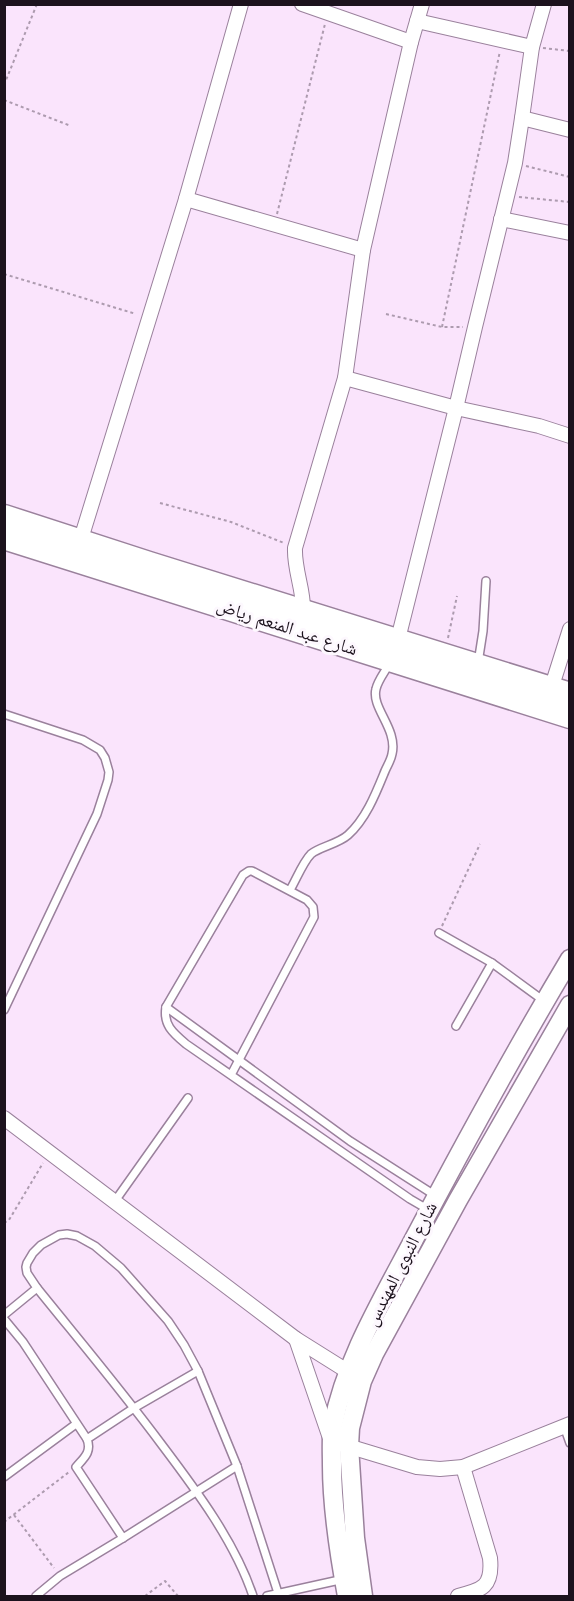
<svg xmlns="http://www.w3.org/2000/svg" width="574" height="1601" viewBox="0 0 574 1601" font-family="'PT Sans','Noto Naskh Arabic',sans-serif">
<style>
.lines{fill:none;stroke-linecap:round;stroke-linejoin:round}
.lane-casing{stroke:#9a819c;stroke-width:10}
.street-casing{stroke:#9a819c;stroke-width:16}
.secondary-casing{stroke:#9a819c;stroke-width:21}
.highway-casing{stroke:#9a819c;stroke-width:27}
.path{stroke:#ad9baf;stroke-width:2;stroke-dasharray:3 3;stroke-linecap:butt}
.lane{stroke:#fff;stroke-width:7}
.street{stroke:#fff;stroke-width:14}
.secondary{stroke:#fff;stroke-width:18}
.highway{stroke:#fff;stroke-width:24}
.labels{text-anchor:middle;stroke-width:6;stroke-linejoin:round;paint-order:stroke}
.street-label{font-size:18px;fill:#1c121d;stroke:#fdf8fe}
</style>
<rect width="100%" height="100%" fill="#fae4fc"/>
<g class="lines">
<g class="lane-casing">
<g id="lane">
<path d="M478 663 483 631 486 581"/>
<path d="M4 714 83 740 100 750 105 758 109 772 108 780 97 814 4 1010"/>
<path d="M290 890C296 880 303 862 311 854 319 847 338 844 348 835 366 819 376 793 385 771 387 766 391 760 392 754 398 729 371 708 376 689 378 680 385 672 389 664"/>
<path d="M439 933 492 963 544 1001"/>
<path d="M166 1007 350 1141 436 1196"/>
<path d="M456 1026 492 963"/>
<path d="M231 1075 314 917 313 907 307 900 252 871H249L243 875 166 1007C163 1025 173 1033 186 1044L410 1199 429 1210"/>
<path d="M115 1201 188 1098"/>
<path d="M37 1288C79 1340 122 1391 162 1445 196 1490 235 1542 253 1596"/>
<path d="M4 1315 37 1288 27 1273 26 1267 27 1263 33 1253 41 1245 59 1235 67 1234 77 1236 95 1246 121 1268 168 1321 184 1345 198 1371 237 1466 279 1596"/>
<path d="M4 1319 23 1342 87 1439C92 1452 84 1458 76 1467L123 1538"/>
<path d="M564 1426 570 1443"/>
<path d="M87 1439 134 1408 198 1371"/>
<path d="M4 1477 76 1424"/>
<path d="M36 1596 60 1576 123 1538 237 1466"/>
<path d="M267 1596 344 1579"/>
</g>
</g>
<g class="street-casing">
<g id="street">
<path d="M302 4 411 42"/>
<path d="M417 21 532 47"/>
<path d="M522 118 532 47 544 4"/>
<path d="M186 199 363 250"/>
<path d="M501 219 570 233"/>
<path d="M345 378 456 408 539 426 570 436"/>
<path d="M80 542 186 199 241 4"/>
<path d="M303 611C304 590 294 570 295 548L345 378 363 250 411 42 422 4"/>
<path d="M396 647 456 408 475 327 507 196 515 163 522 118 570 130"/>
<path d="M551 689 570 629"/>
<path d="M4 1118 296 1339 355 1376"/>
<path d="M296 1339 331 1441 417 1467 440 1469 463 1467 570 1424"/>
<path d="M458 1596C482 1590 493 1587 490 1558L463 1467"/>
</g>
</g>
<g class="secondary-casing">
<g id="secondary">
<path d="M347 1596C339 1553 332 1509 332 1465 332 1452 331 1438 333 1425 346 1359 382 1300 413 1241 463 1146 515 1051 570 959"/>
<path d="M363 1596 355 1538 349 1446 350 1428 362 1381 374 1354 458 1200 570 1005"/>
</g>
</g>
<g class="highway-casing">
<g id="highway">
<path d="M4 517 149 564 570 695"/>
<path d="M4 537 570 716"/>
</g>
</g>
<g class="path">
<path d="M543 48 570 51"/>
<path d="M4 85 37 4"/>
<path d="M4 100 71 126"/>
<path d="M526 166 570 177"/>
<path d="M519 197 570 202"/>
<path d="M277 214 325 24"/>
<path d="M4 274 136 314"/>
<path d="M386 314 442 327H463"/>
<path d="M442 327 500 51"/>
<path d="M160 503 231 522 284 543"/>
<path d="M448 638 457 596"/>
<path d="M442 926 480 844"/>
<path d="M4 1223 9 1220 43 1163"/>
<path d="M14 1515 54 1568"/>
<path d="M4 1522 69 1472"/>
<path d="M145 1596 165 1581 178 1596"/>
</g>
<use href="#lane" class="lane"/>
<use href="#street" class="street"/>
<use href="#secondary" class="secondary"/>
<use href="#highway" class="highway"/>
</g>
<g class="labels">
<g class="street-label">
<text transform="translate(287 627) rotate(18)" y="6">شارع عبد المنعم رياض</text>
<text transform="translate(401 1264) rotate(-63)" y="6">شارع النبوى المهندس</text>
</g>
</g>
<rect width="574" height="1601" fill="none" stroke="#1c121d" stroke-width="12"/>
</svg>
